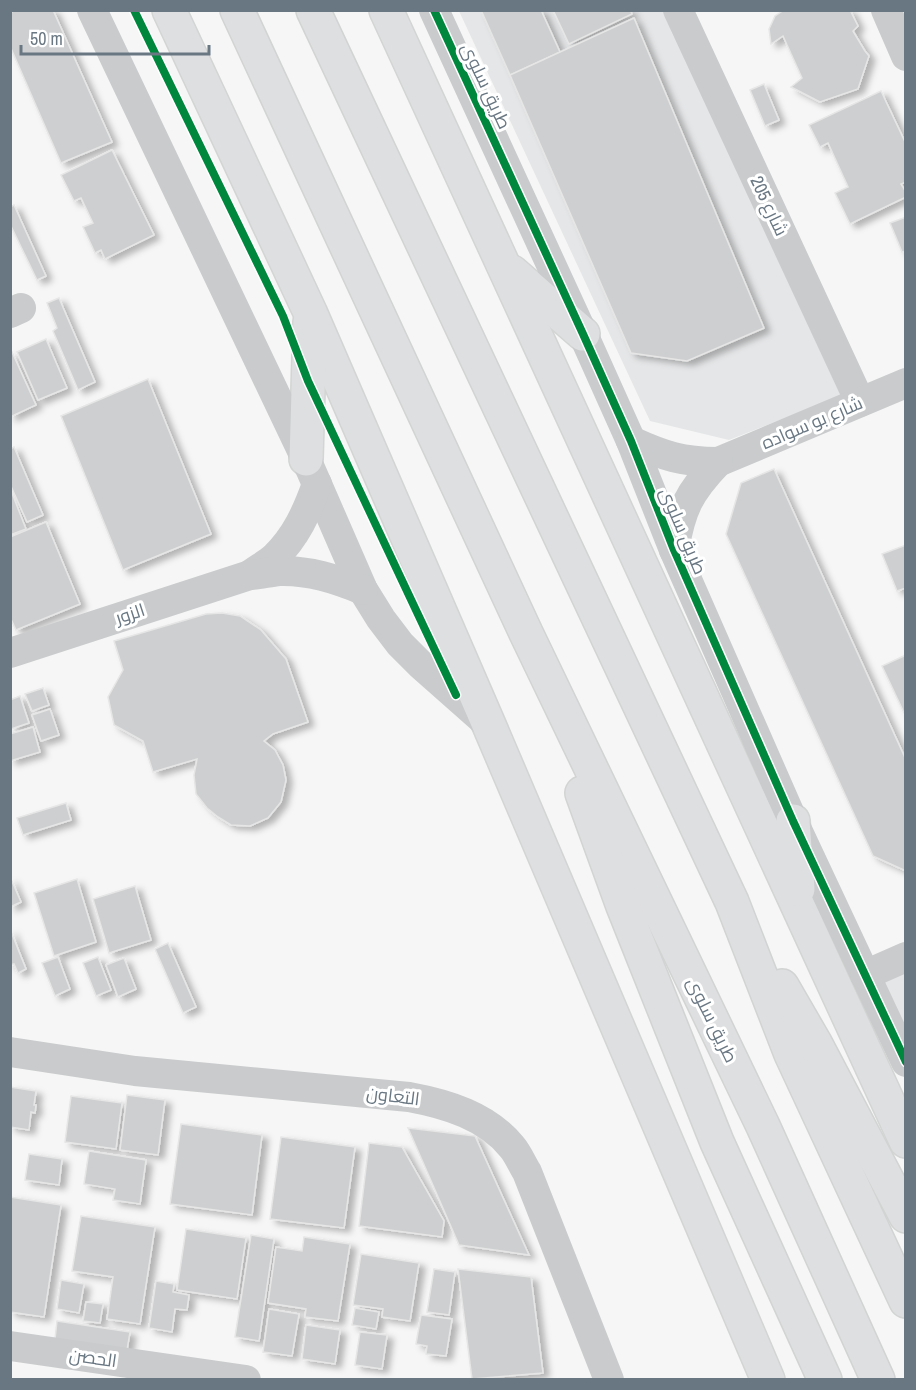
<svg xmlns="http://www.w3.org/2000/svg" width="916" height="1390" viewBox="0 0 916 1390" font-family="'Archivo Narrow',Cairo,sans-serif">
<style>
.built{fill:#e5e6e7}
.building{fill:#cecfd0;stroke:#e6e6e6;stroke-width:1.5;filter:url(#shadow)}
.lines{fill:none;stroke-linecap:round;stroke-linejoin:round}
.secondary-casing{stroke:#d3d4d4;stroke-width:36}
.motorway-casing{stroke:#d2d3d3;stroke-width:36}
.minor{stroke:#c9cbcc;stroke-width:30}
.secondary{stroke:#dedfe0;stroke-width:33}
.motorway{stroke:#dedfe0;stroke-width:33}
.cycleway-casing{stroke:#fff;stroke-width:11}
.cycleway{stroke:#00873e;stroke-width:8}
.labels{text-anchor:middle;stroke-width:6;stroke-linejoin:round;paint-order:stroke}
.street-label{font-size:18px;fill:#697783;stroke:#fff}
</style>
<defs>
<filter id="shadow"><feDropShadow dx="6" dy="4" stdDeviation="3" flood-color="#0004"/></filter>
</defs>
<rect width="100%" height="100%" fill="#f6f6f6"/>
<g class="built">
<path d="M459 11H663L841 396 729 440 650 421Z"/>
<path d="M905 965V1045L875 979Z"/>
</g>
<g class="building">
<path d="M15 10H53L112 142 61 163 10 46V13Z"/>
<path d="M481 10H541L560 52 510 75Z"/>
<path d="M553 10H630L632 14 569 44Z"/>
<path d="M784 10H850L858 26 853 31 865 51 869 56 858 89 820 102 791 87 802 78 783 36 771 44 769 29 775 16Z"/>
<path d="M634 18 764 328 687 361 631 353 510 75Z"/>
<path d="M764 84 779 120 765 126 750 90Z"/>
<path d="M881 91 906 144V182L901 184 906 192V197L850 224 835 193 848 187 828 143 820 147 809 125Z"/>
<path d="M112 150 154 235 105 259 101 250 95 253 83 227 93 223 81 198 74 201 61 175Z"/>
<path d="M14 205 46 276 37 280 10 224V207Z"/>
<path d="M906 217V251L902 252 890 223Z"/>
<path d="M59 298 95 382 78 390 53 331 57 328 47 303Z"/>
<path d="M46 339 67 388 38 400 17 352Z"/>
<path d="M12 352 36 405 10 417V353Z"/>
<path d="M148 379 211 534 123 570 61 416Z"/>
<path d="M14 447 43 515 27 522 10 484V449Z"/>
<path d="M774 469 906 760V871L873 856 726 534 741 483Z"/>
<path d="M10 488 26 529 10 535Z"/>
<path d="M46 522 80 604 16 630 10 617V537Z"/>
<path d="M906 545V588L897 591 882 554Z"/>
<path d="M222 613 240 616 261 630 286 659 308 722 273 734 264 741 275 750 283 765 286 780 281 802 268 818 250 826 231 825 218 817 207 808 196 794 194 775 197 759 153 772 143 741 114 725 108 697 123 670 114 641 206 614Z"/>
<path d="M906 655V717L882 666Z"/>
<path d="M43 688 49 705 32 711 25 694Z"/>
<path d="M20 696 29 723 11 729 10 700Z"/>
<path d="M50 709 59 735 41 741 32 715Z"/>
<path d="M33 727 40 752 10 761V734Z"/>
<path d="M66 803 71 820 23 835 17 818Z"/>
<path d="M11 879 21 902 10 907V879Z"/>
<path d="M77 879 96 942 54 956 34 893Z"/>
<path d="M135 886 151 940 109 953 93 899Z"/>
<path d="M10 929 26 969 18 973 14 964 10 965Z"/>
<path d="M168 943 196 1007 183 1013 155 949Z"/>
<path d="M58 957 70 989 55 996 42 963Z"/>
<path d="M98 957 111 990 96 996 83 963Z"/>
<path d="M124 958 136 989 118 997 106 965Z"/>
<path d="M10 1087 36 1091 34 1105H36L35 1113 31 1112 29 1130 10 1127Z"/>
<path d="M127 1095 165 1100 158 1155 120 1150Z"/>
<path d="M71 1096 122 1103 116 1149 65 1142Z"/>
<path d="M181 1124 262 1135 252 1215 170 1204Z"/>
<path d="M408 1128 475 1136 529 1255 459 1245Z"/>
<path d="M281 1137 355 1147 344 1228 270 1219Z"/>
<path d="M369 1143 402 1147 444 1221 442 1237 359 1226Z"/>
<path d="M89 1151 146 1160 140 1204 113 1200 115 1189 84 1184Z"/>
<path d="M29 1154 62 1159 59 1185 25 1180Z"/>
<path d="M10 1197 61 1205 44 1317 10 1312Z"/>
<path d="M81 1216 155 1227 140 1324 107 1319 113 1277 72 1271Z"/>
<path d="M186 1229 246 1238 237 1299 177 1290Z"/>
<path d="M251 1235 274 1239 259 1341 235 1337Z"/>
<path d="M304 1237 350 1244 338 1321 305 1317 306 1309 268 1303 276 1247 302 1251Z"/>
<path d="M361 1254 419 1263 410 1321 382 1317 383 1309 353 1305Z"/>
<path d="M434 1269 455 1272 449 1315 427 1312Z"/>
<path d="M458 1269 531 1277 543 1373 472 1379Z"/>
<path d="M61 1280 84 1284 79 1313 57 1309Z"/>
<path d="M156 1281 174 1284 173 1292 189 1295 187 1310 175 1309 172 1332 149 1328Z"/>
<path d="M86 1302 103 1304 100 1323 83 1321Z"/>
<path d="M355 1308 379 1312 376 1329 352 1325Z"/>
<path d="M269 1309 299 1314 292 1356 263 1352Z"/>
<path d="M421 1315 452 1319 446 1356 426 1354 427 1346 416 1344Z"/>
<path d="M57 1321 130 1332 127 1350 55 1339Z"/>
<path d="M306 1325 340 1330 335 1364 302 1359Z"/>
<path d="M360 1332 387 1335 382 1369 355 1365Z"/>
</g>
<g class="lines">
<g class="secondary-casing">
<g id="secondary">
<path d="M169 10 310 312 489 725 768 1380"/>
<path d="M386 10 906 1141"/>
<path d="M512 272 583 334"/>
<path d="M306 459 310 322"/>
<path d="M793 821 798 889"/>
</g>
</g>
<g class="motorway-casing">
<g id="motorway">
<path d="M237 10 526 633 763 1126 878 1380"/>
<path d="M313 10 732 902 791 1054 906 1301"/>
<path d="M582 793 623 906 717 1142 825 1380"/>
<path d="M782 986 815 1043 906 1216"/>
</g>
</g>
<g class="minor">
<path d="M92 10 306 459 363 590 381 619 400 644 420 664 489 725"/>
<path d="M434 10 583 334 631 441 674 550 793 821 906 1062"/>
<path d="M678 10 860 402"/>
<path d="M886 10 906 56"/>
<path d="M10 313 21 308"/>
<path d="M631 441C664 456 682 462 718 462L906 383"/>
<path d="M674 550C681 509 689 492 718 462"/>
<path d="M250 575C258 569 267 564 274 558 296 537 307 512 317 484"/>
<path d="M10 653 250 575C260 574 270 572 279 571 309 570 336 579 363 590"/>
<path d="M865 975 906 957"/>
<path d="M10 1052 135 1071 409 1097C447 1104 487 1116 512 1147 518 1154 522 1164 527 1172L609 1380"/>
<path d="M10 1346 246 1380"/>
</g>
<use href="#secondary" class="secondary"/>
<use href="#motorway" class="motorway"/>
<g class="cycleway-casing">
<g id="cycleway">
<path d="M134 10 283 316 308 381 456 695"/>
<path d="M434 10 583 334 631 441 674 550 793 821 906 1062"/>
</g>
</g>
<use href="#cycleway" class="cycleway"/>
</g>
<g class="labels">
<g class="street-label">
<text transform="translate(486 86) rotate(65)" y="6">طريق سلوى</text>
<text transform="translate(769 206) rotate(65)" y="6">شارع 205</text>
<text transform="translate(812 423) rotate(-23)" y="6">شارع بو سواده</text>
<text transform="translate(683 531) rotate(67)" y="6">طريق سلوى</text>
<text transform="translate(130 614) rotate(-18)" y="6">الزور</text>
<text transform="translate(712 1020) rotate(64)" y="6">طريق سلوى</text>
<text transform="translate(393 1096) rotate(7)" y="6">التعاون</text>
<text transform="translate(93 1358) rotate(8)" y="6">الحصن</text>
</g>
</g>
<rect width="916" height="1390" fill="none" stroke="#697783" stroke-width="24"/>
<path d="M21 45v9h188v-9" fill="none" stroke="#697783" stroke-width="3"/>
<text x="30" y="45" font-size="18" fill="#697783" stroke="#ffffff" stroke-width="4.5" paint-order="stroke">50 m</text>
</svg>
